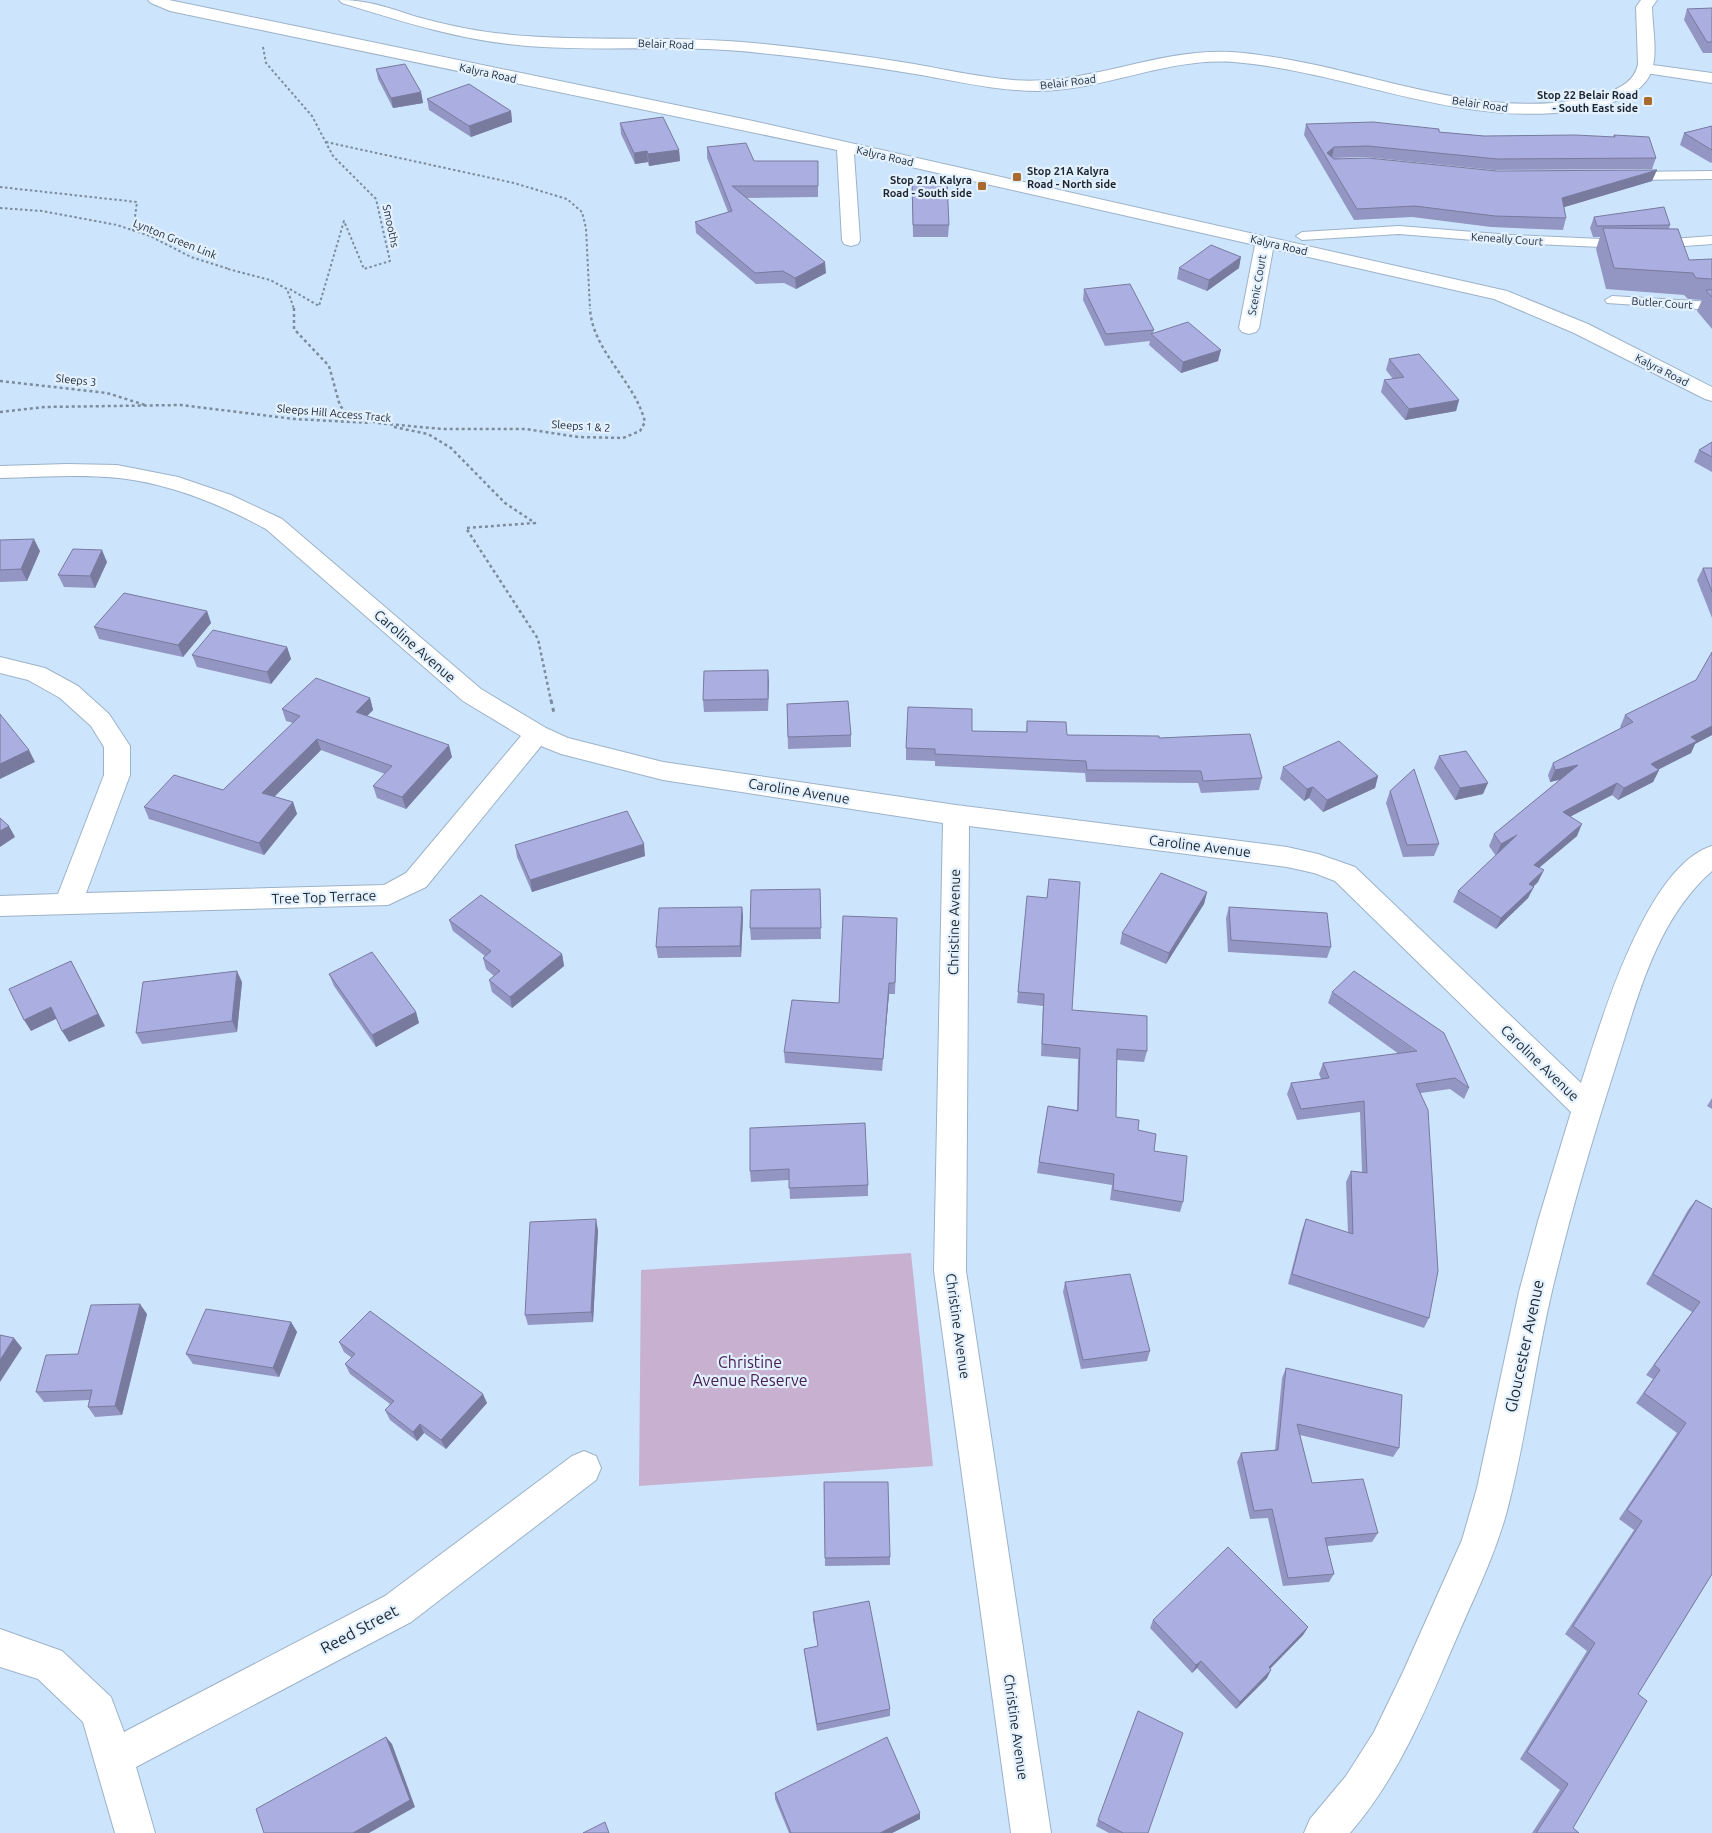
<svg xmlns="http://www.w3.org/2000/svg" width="1712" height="1833" viewBox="0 0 1712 1833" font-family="Ubuntu,sans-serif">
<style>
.green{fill:#c7b0d0}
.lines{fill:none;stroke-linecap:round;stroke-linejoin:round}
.lane-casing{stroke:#9cb2c8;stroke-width:2}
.street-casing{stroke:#9cb2c8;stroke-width:2}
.secondary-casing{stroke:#9cb2c8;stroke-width:2}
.path-far2{stroke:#7b8c9c;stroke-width:2;stroke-dasharray:2.5 2.5;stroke-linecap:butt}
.path-far1{stroke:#7b8c9c;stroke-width:2.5;stroke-dasharray:3 3;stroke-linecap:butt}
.path{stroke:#7b8c9c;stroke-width:3;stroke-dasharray:4 4;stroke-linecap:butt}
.lane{fill:#fff;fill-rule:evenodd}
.street{fill:#fff;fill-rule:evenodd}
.secondary{fill:#fff;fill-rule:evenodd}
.wall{fill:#9396c2}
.shaded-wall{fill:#787a9e}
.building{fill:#abaee1;stroke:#787a9e}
.poi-dot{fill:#a86a2f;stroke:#e3f1ff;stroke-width:2}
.labels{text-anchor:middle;stroke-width:4.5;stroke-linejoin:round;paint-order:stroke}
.far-street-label{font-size:11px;fill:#1d252e;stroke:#e3f1ff}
.far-poi-label{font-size:11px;font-weight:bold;fill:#1d252e;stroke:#e3f1ff;text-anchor:end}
.street-label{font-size:14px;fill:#1d252e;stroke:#e3f1ff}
.near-street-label{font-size:16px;fill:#1d252e;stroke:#e3f1ff}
.near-park-label{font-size:16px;fill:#492057;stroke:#e3f1ff}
</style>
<rect width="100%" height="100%" fill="#cde5fc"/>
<path class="green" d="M911 1253 933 1466 639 1486 641 1270Z"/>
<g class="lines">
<g class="lane-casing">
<g id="lane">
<path d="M1712 171V179L1628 180 1622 176 1628 172Z"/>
<path d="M1399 226 1511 235 1623 240 1629 244 1623 248 1511 243 1399 234 1302 240 1296 236 1302 232Z"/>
<path d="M1712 236V244L1658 248 1652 244 1658 240Z"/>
<path d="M1612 296 1712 302V310L1607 303 1605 300Z"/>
</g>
</g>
<g class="street-casing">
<g id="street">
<path d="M148 0H169L753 121 1507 291 1588 324 1712 387V401L1705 399 1574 333 1494 299 1273 249 1259 328 1256 332 1249 334 1242 332 1239 328 1255 245 854 154 860 240 858 244 851 246 844 244 842 240 837 150 170 11 151 3Z"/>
<path d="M1645 64 1712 73V83L1639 72 1637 69 1639 66Z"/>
<path d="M67 464 117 465 178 477 231 495 282 519 481 689 546 728 568 738 663 762 956 805 1287 847 1318 854 1355 867 1581 1083C1601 1022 1646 866 1712 846V871C1656 920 1638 997 1616 1065 1592 1140 1570 1215 1552 1291 1535 1364 1526 1438 1507 1511 1495 1555 1475 1595 1457 1637 1427 1706 1400 1775 1350 1833H1304L1310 1819 1346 1776 1374 1732 1403 1672 1462 1540 1477 1488 1519 1292 1538 1221 1571 1112 1335 881 1314 873 1287 867 969 826 966 1271 1051 1833H1011L934 1271 943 823 663 780 561 754 541 746 426 887 388 905 0 916V896L58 894 104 775V747L91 726 60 698 28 680 0 673V657L45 668 78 686 109 714 130 746V775L86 893 384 885 406 873 521 736 463 701 266 529C220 504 171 484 119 478 79 474 39 477 0 478V466Z"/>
<path d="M584 1451 596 1456 601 1468 596 1480 411 1622 136 1767 155 1833H115L83 1722 38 1679 0 1667V1629L62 1651 111 1697 124 1732 385 1596 572 1456Z"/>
</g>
</g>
<g class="secondary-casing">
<path id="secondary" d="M339 0C369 0 389 8 417 17 443 24 469 30 495 33 577 43 660 35 742 42 800 47 857 55 914 64 947 70 980 77 1013 80 1088 86 1157 48 1231 52 1259 54 1288 59 1316 65 1394 82 1472 109 1553 103 1571 101 1588 100 1605 94 1620 88 1635 81 1638 64L1636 7 1641 0H1657L1652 7C1653 45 1666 80 1623 98 1601 108 1577 111 1554 113 1445 121 1342 71 1234 62 1168 57 1106 90 1039 91 999 91 960 82 921 75 867 66 813 58 760 53 682 44 604 52 527 46 463 41 403 22 342 3Z"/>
</g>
<g class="path-far2">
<path d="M263 47 266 63 312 116 333 156 376 199 390 261 364 269 344 221 319 306 288 288"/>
<path d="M326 142 514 183 567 199 582 212 586 228 590 309"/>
<path d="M0 187 137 202 133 231"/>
<path d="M0 208 42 211 117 225 150 236 191 257 229 269"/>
<path d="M228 269 270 280 287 289 294 309"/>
</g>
<g class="path-far1">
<path d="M294 308V329L329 366 340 406 350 415 377 423 442 429H526L578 437 623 438 640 431 645 422C635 381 592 351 590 308"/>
<path d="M0 381 107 393 145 405"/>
<path d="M0 412 45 407 181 405 294 419 371 423"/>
<path d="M394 427 428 434 451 448 505 503 535 523 466 528 538 639 551 701"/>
</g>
<path class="path" d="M551 700 554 713"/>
<use href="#lane" class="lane"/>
<use href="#street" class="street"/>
<use href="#secondary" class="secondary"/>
</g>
<g class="wall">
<path d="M1712 8V53H1703L1684 20 1687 9Z"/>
<path d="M376 69 421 92 423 103 393 108 378 79Z"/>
<path d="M427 99 511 111 512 122 471 137 429 110Z"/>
<path d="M620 123 679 150 680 161 649 166 648 162 635 164 621 134Z"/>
<path d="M1306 124 1439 132 1484 136 1613 137 1614 135 1656 158 1652 169 1494 170 1365 157 1333 158 1497 171 1652 181 1564 207 1566 218 1563 230 1491 227 1412 217 1354 220 1304 135Z"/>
<path d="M1712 126V162L1711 163 1680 145 1684 133Z"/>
<path d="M707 147 754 161H818V197L746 198 826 273 796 289 784 283 756 284 696 233 695 222 728 212 707 158Z"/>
<path d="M912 181 949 225 948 237H913Z"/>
<path d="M1594 217 1670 225 1669 229 1689 260 1712 259V329L1697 311 1702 300 1688 299 1684 295 1606 289 1596 249 1600 237H1593L1590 228Z"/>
<path d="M1179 268H1239L1207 291 1177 279Z"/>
<path d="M1084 289 1154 330 1153 333 1218 361 1181 373 1149 345 1150 341 1105 346 1083 300Z"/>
<path d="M1389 359 1459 400 1456 411 1405 420 1381 392 1384 380 1393 379 1386 370Z"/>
<path d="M1712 442V472L1694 462 1699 450Z"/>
<path d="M0 540 40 551 27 581 0 582Z"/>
<path d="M107 562 95 588 64 587 58 575Z"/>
<path d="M1703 568H1712V618L1697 580Z"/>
<path d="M207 611 211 623 183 657 99 639 94 627Z"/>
<path d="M287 647 291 659 271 684 197 667 192 655Z"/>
<path d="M1712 652V735L1695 744 1691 753 1658 769 1659 770 1653 782 1618 800 1612 795 1571 816 1577 836 1539 868 1538 882 1533 887 1528 898 1496 929 1453 902 1458 891 1496 856 1489 846 1494 834 1561 779 1550 782 1548 775 1553 763 1621 728 1620 727 1625 715 1696 680Z"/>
<path d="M768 670V711L704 712 703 700Z"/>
<path d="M370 698 373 710 367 716 452 757 406 809 377 798 373 786 385 774 321 750 274 797 293 802 297 814 264 855 149 819 144 807 223 790 293 723 286 721 282 709Z"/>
<path d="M787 704 851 735V747L788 749Z"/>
<path d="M1027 721 1067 735 1159 738 1262 778 1259 790 1201 793 1198 783 1086 782 1085 773 935 766V761L906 760V748L972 731 1026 732Z"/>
<path d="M1439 756 1483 794 1455 800 1434 768Z"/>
<path d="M1283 767 1378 776 1375 788 1323 812 1309 798 1304 801 1280 779Z"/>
<path d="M1390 791 1439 844 1434 856 1403 857 1386 803Z"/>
<path d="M515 845 645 856 532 892 517 857Z"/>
<path d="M1049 879 1072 1010 1147 1051 1144 1062 1117 1060 1116 1117 1138 1130 1154 1151 1183 1202 1180 1212 1110 1200 1112 1185 1037 1173 1048 1106 1077 1110 1078 1059 1041 1056 1043 1006 1017 1003 1026 908 1047 898Z"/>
<path d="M820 889 821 939 751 940 750 928Z"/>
<path d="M1207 892 1204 904 1166 964 1120 944 1122 933Z"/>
<path d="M742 907 743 918 741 957 658 958 656 947Z"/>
<path d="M1229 907 1331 947 1327 958 1228 952 1226 918Z"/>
<path d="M897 918 895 994H889L882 1071 785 1063 784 1052 839 1003Z"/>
<path d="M449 920 562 954 564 966 512 1008 492 992 489 980 494 976 486 969 483 958 485 956 453 931Z"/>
<path d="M329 974 416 1012 419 1023 376 1047 334 986Z"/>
<path d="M242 982 237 1032 142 1044 136 1033Z"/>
<path d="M1332 992 1469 1088 1464 1099 1450 1089 1421 1093 1429 1318 1424 1328 1288 1284 1302 1230 1306 1219 1348 1233 1346 1182 1351 1171 1362 1172 1360 1112 1297 1120 1287 1094 1291 1083 1321 1079 1319 1074 1323 1063 1399 1054 1328 1003Z"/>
<path d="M1712 1098V1109L1707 1106Z"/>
<path d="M750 1128 868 1185V1196L790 1199 789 1180 751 1182 750 1171Z"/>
<path d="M1696 1200 1712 1574 1638 1694 1573 1828 1579 1833H1532L1560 1790 1520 1759 1587 1651 1565 1634 1634 1530 1619 1519 1677 1433 1636 1403 1653 1379 1646 1375 1692 1312 1646 1284 1688 1210Z"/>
<path d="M598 1230 593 1322 528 1325 525 1315Z"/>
<path d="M1065 1282 1150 1351 1147 1361 1081 1369 1063 1292Z"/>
<path d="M147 1314 122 1415 95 1417 88 1407 89 1400 44 1402 36 1392 78 1354Z"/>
<path d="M291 1322 297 1332 279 1377 193 1364 186 1354Z"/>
<path d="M339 1342 487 1403 446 1449 424 1433 417 1441 390 1420 385 1410 390 1404 350 1374 345 1364 352 1358 344 1352Z"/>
<path d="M1286 1368 1399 1448 1393 1457 1300 1435 1312 1483 1378 1533 1372 1542 1327 1546 1334 1574 1329 1582 1283 1586 1268 1518 1250 1519 1237 1462 1241 1453 1275 1450 1282 1378Z"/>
<path d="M824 1482 890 1557V1565L825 1566Z"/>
<path d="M813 1612 890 1709V1716L817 1731 805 1657 804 1649 818 1646 813 1620Z"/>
<path d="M1153 1620 1308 1627 1303 1635 1270 1669 1267 1678 1236 1709 1197 1668 1192 1673 1150 1628Z"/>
<path d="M1138 1711 1148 1833H1109L1096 1826Z"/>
<path d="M775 1793 920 1819 892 1833H789L775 1799Z"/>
</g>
<g class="shaded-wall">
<path d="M421 92 423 103 393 108 391 98Z"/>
<path d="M511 111 512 122 471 137 469 126Z"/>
<path d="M1334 147 1332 158 1327 153Z"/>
<path d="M679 150 680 161 649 166 648 154Z"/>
<path d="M647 151 648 162 635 164 634 153Z"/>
<path d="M1657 170 1652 181 1558 209 1562 198Z"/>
<path d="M1241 257 1239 268 1207 291 1209 280Z"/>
<path d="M825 262 826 273 796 289 795 278Z"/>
<path d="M1221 350 1218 361 1181 373 1183 362Z"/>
<path d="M1459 400 1456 411 1405 420 1409 409Z"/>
<path d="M34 539 40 551 27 581 21 569Z"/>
<path d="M102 550 107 562 95 588 90 576Z"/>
<path d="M207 611 211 623 183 657 178 645Z"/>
<path d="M287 647 291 659 271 684 267 672Z"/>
<path d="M768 670 769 682 768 711Z"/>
<path d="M370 698 373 710 359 724 356 712Z"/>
<path d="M1712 726V735L1695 744 1691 753 1646 776 1651 764 1691 737Z"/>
<path d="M317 739 321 750 266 805 262 793Z"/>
<path d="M449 745 452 757 406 809 402 797Z"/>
<path d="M29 750 35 762 0 779V764Z"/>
<path d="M1578 765 1573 777 1550 782 1555 770Z"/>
<path d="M1659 770 1653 782 1618 800 1624 788Z"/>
<path d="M1378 776 1375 788 1323 812 1327 800Z"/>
<path d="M1488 783 1483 794 1455 800 1460 788Z"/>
<path d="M1617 783 1612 795 1558 823 1563 812Z"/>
<path d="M1313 787 1309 798 1304 801 1307 789Z"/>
<path d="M293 802 297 814 264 855 259 843Z"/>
<path d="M1582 824 1577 836 1529 876 1534 865Z"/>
<path d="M9 826 15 837 0 847V831Z"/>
<path d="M1517 835 1496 856 1501 844Z"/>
<path d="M644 844 645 856 532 892 530 880Z"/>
<path d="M1544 870 1538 882 1524 895 1529 884Z"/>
<path d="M1534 887 1528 898 1496 929 1501 918Z"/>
<path d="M1207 892 1204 904 1166 964 1169 953Z"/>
<path d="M742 907 743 918 741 957 740 946Z"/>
<path d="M562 954 564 966 512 1008 510 997Z"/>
<path d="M71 961 105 1026 69 1042 62 1031Z"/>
<path d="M237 971 242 982 237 1032 232 1021Z"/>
<path d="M889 983V994L882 1071 883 1059Z"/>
<path d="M51 1007 58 1018 31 1031 24 1020Z"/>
<path d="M416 1012 419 1023 376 1047 372 1035Z"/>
<path d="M596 1219 598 1230 593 1322 591 1312Z"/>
<path d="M140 1304 147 1314 122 1415 115 1406Z"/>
<path d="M291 1322 297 1332 279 1377 273 1368Z"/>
<path d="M14 1338 22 1348 0 1382V1360Z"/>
<path d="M483 1394 487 1403 446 1449 441 1440Z"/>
<path d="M420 1424 424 1433 417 1441 413 1432Z"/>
<path d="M1308 1627 1303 1635 1264 1675 1269 1667Z"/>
<path d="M1201 1661 1197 1668 1192 1673 1196 1665Z"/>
<path d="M1271 1670 1267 1678 1236 1709 1240 1702Z"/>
<path d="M386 1737 392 1744 415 1807 369 1833H353Z"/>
<path d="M920 1813V1819L892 1833H880Z"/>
</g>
<g class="building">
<path d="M1712 8V42H1707L1687 9Z"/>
<path d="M405 64 421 92 391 98 376 69Z"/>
<path d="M469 84 511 111 469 126 427 99Z"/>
<path d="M663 117 679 150 648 154 647 151 634 153 620 123Z"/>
<path d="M1373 122 1439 129V132L1484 136 1575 135 1615 137 1614 135 1649 137 1656 158 1497 159 1368 146 1334 147 1327 153 1334 159 1368 158 1497 171 1657 170 1562 198 1566 218 1495 216 1415 206 1357 209 1306 124Z"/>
<path d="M1712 126V150L1684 133Z"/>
<path d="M746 143 754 161H818V186H732L825 262 795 278 783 271 755 273 695 222 732 211 707 147Z"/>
<path d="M912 181H947L949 225H913Z"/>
<path d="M1664 207 1670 225 1597 226 1594 217Z"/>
<path d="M1603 228 1678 229 1689 260 1712 259V279L1696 278 1693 273 1614 268Z"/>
<path d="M1211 245 1241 257 1209 280 1179 268Z"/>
<path d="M1130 284 1154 330 1106 334 1084 289Z"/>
<path d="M1706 290H1712V297Z"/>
<path d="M1188 322 1221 350 1183 362 1151 334Z"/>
<path d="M1419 354 1459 400 1409 409 1384 380 1404 377 1389 359Z"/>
<path d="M1712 442V457L1699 450Z"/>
<path d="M34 539 21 569 0 570V540Z"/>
<path d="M73 549 102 550 90 576 58 575Z"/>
<path d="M1703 568H1712V592Z"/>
<path d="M124 593 207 611 178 645 94 627Z"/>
<path d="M213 630 287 647 267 672 192 655Z"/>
<path d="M1712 652V726L1691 737 1697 741 1651 764 1659 770 1624 788 1617 783 1563 812 1582 824 1534 865 1544 870 1529 884 1534 887 1501 918 1458 891 1517 835 1501 844 1494 834 1578 765 1555 770 1553 763 1633 722 1625 715 1696 680Z"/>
<path d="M768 670V699L703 700 704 671Z"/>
<path d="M316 678 370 698 356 712 449 745 402 797 373 786 392 766 317 739 262 793 293 802 259 843 144 807 174 775 223 790 300 716 282 709Z"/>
<path d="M848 701 851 735 788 737 787 704Z"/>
<path d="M908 707 972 709V731L1027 732V721L1066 722 1067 735 1159 736V738L1250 734 1262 778 1203 781 1201 771 1087 770 1086 761 935 754V749L906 748Z"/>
<path d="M0 714 29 750 0 764Z"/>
<path d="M1339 741 1378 776 1327 800 1313 787 1307 789 1283 767Z"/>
<path d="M1466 751 1488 783 1460 788 1439 756Z"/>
<path d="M1414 769 1439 844 1407 845 1390 791Z"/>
<path d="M627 811 644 844 530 880 515 845Z"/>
<path d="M0 818 9 826 0 831Z"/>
<path d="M1161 873 1207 892 1169 953 1122 933Z"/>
<path d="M1049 879 1080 882 1072 1010 1147 1016V1051L1117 1049 1116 1117 1139 1120 1138 1130 1156 1134 1154 1151 1187 1156 1183 1202 1113 1190 1114 1174 1039 1162 1048 1106 1078 1111 1080 1048 1042 1044 1044 994 1018 992 1027 896 1047 898Z"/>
<path d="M820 889 821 928H750L751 890Z"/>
<path d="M481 895 562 954 510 997 489 980 500 971 483 958 491 951 449 920Z"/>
<path d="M742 907 740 946 656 947 659 908Z"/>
<path d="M1229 907 1327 913 1331 947 1231 940Z"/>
<path d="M843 916 897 918 895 983H889L883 1059 784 1052 792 1000 839 1003Z"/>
<path d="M372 952 416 1012 372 1035 329 974Z"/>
<path d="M71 961 98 1014 62 1031 51 1007 24 1020 9 989Z"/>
<path d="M237 971 232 1021 136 1033 143 982Z"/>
<path d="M1354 971 1444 1033 1469 1088 1455 1078 1416 1084 1428 1110 1438 1271 1429 1318 1292 1274 1306 1219 1353 1234 1351 1171 1367 1173 1364 1101 1301 1109 1291 1083 1329 1078 1323 1063 1417 1051 1332 992Z"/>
<path d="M865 1123 868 1185 789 1188V1169L750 1171V1128Z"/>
<path d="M1696 1200 1712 1209V1574L1638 1694 1647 1701 1573 1828 1579 1833H1536L1568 1784 1527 1752 1595 1643 1573 1626 1642 1521 1627 1510 1686 1423 1644 1393 1660 1370 1654 1365 1700 1302 1653 1274Z"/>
<path d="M596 1219 591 1312 525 1315 530 1222Z"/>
<path d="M1130 1274 1150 1351 1083 1360 1065 1282Z"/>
<path d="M140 1304 115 1406 88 1407 92 1390 36 1392 46 1355 78 1354 91 1305Z"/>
<path d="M206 1309 291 1322 273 1368 186 1354Z"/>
<path d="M370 1311 483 1394 441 1440 420 1424 413 1432 385 1410 394 1401 345 1364 355 1354 339 1342Z"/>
<path d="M0 1335 14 1338 0 1360Z"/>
<path d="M1286 1368 1402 1395 1399 1448 1297 1424 1312 1483 1363 1479 1378 1533 1325 1538 1334 1574 1288 1578 1272 1509 1254 1511 1241 1453 1278 1450Z"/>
<path d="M824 1482H888L890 1557 825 1558Z"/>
<path d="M1228 1547 1308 1627 1269 1667 1271 1670 1240 1702 1201 1661 1196 1665 1153 1620Z"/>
<path d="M869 1601 890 1709 817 1724 804 1649 818 1646 813 1612Z"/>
<path d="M1138 1711 1183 1733 1148 1833H1123L1098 1820Z"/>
<path d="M386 1737 410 1800 353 1833H264L256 1809Z"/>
<path d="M887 1737 920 1813 880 1833H791L775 1793Z"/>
<path d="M605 1822 609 1833H583Z"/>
</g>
<g class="poi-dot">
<rect x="1643" y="96" width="10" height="10" rx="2.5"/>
<rect x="1012" y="172" width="10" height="10" rx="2.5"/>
<rect x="977" y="181" width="10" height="10" rx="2.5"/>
</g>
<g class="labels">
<g class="far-street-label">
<text transform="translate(666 44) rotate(2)" y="4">Belair Road</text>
<text transform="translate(488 73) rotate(12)" y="4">Kalyra Road</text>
<text transform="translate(1068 82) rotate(-7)" y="4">Belair Road</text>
<text transform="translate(1480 104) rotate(8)" y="4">Belair Road</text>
<text transform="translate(885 156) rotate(13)" y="4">Kalyra Road</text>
<text transform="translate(391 226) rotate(78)" y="4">Smooths</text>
<text transform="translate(175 239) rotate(22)" y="4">Lynton Green Link</text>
<text transform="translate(1507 239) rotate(4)" y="4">Keneally Court</text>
<text transform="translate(1279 245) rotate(13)" y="4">Kalyra Road</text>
<text transform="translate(1257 285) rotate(-80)" y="4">Scenic Court</text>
<text transform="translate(1662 303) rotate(4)" y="4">Butler Court</text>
<text transform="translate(1662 370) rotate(27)" y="4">Kalyra Road</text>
<text transform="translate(76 380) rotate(6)" y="4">Sleeps 3</text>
<text transform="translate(334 413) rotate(5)" y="4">Sleeps Hill Access Track</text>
<text transform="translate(581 426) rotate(4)" y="4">Sleeps 1 &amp; 2</text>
</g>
<g class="far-poi-label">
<text x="1638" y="99">Stop 22 Belair Road<tspan x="1638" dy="13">- South East side</tspan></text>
<text x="1027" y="175" text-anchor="start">Stop 21A Kalyra<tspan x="1027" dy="13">Road - North side</tspan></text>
<text x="972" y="184">Stop 21A Kalyra<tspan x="972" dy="13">Road - South side</tspan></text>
</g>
<g class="street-label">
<text transform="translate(415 646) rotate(41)" y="5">Caroline Avenue</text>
<text transform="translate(799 791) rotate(9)" y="5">Caroline Avenue</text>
<text transform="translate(1200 846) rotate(7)" y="5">Caroline Avenue</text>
<text transform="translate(324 897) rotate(-2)" y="5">Tree Top Terrace</text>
<text transform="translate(954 922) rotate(-89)" y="5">Christine Avenue</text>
<text transform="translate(1540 1063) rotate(44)" y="5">Caroline Avenue</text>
<text transform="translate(958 1326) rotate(82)" y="5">Christine Avenue</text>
<text transform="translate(1016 1727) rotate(82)" y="5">Christine Avenue</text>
</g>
<g class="near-street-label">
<text transform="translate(1524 1346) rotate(-78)" y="6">Gloucester Avenue</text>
<text transform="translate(359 1629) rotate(-28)" y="6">Reed Street</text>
</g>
<g class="near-park-label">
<text x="750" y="1368">Christine<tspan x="750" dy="18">Avenue Reserve</tspan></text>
</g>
</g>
</svg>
